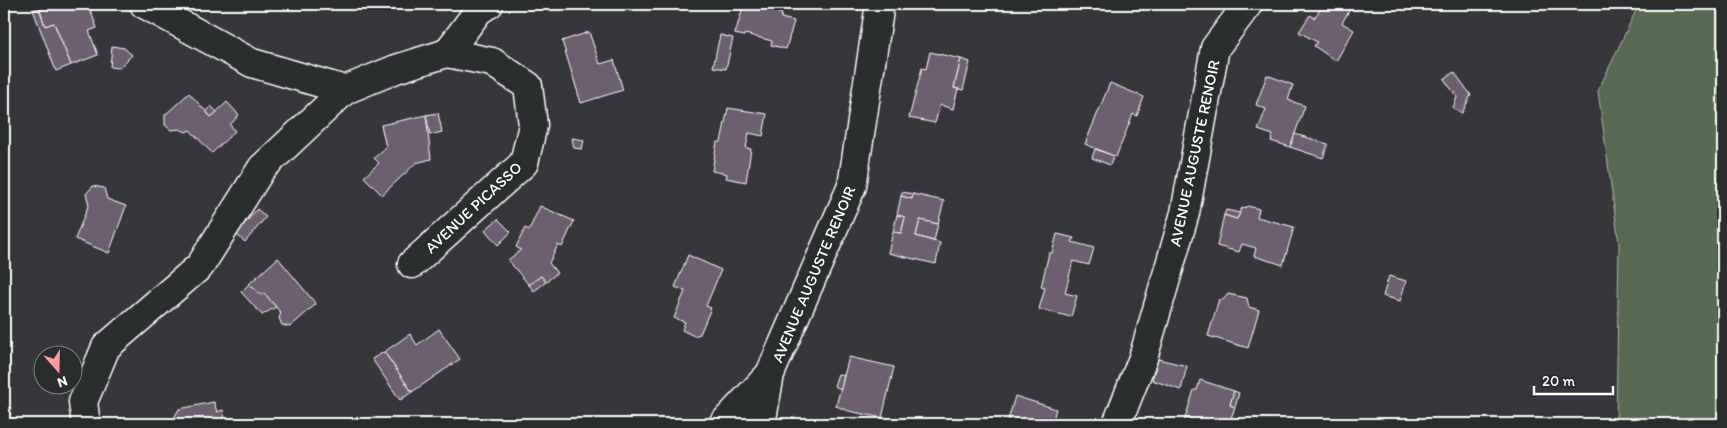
<svg xmlns="http://www.w3.org/2000/svg" width="1727" height="428" viewBox="0 0 1727 428" font-family="Itim,sans-serif">
<style>
.green{fill:#596a53;stroke:#acb4a9}
.building{fill:#6c6070;stroke:#fff}
.lines{fill:none;stroke-linecap:round;stroke-linejoin:round}
.minor-casing{stroke:#fff;stroke-width:31}
.minor{stroke:#2a2d2e;stroke-width:28}
.labels{text-anchor:middle;stroke-width:4.5;stroke-linejoin:round;paint-order:stroke}
.street-label{font-size:16px;fill:#fff;stroke:#2a2d2e}
</style>
<rect width="100%" height="100%" fill="#37373b"/>
<filter id="ink" filterUnits="userSpaceOnUse"><feTurbulence type="fractalNoise" baseFrequency=".02" numOctaves="2"/><feDisplacementMap in="SourceGraphic" scale="10" xChannelSelector="R" yChannelSelector="G"/><feConvolveMatrix kernelMatrix="1 2 1 2 8 2 1 2 1" color-interpolation-filters="sRGB"/></filter>
<g filter="url(#ink)">
<path class="green" d="M1639 4H1723V424H1616L1619 244 1598 91Z"/>
<g class="building">
<path d="M50 4H85L86 8 89 7 97 28 89 31 98 55 71 65 54 23 45 26 39 8Z"/>
<path d="M280 4H309V5L286 6Z"/>
<path d="M744 4H778L776 12 782 14 781 18 794 21 786 49 771 45 772 41 745 34 744 36 735 34Z"/>
<path d="M1324 4H1353L1342 23 1354 30 1336 61 1314 46 1317 42 1299 32 1310 15 1314 18Z"/>
<path d="M39 8 45 26 54 23 71 65 56 71 33 10Z"/>
<path d="M589 32 600 64 614 60 623 90 581 103 562 41Z"/>
<path d="M720 35 733 38 726 69 713 67Z"/>
<path d="M112 46 124 48 132 55 119 68 110 67Z"/>
<path d="M930 52 961 59 954 88 958 89 953 109 940 105 935 123 909 118 922 68 926 69Z"/>
<path d="M961 59 970 62 963 90 954 88Z"/>
<path d="M1454 72 1471 95 1462 113 1453 108 1457 97 1444 79Z"/>
<path d="M1267 75 1293 85 1288 100 1305 106 1290 147 1271 141 1273 135 1258 130 1266 109 1256 105Z"/>
<path d="M1110 83 1144 97 1137 116 1133 114 1116 157 1085 144Z"/>
<path d="M189 93 211 117 227 102 239 115 230 125 235 131 212 153 190 130 186 132 180 129 171 130 165 125V115Z"/>
<path d="M211 106 217 112 211 117 206 111Z"/>
<path d="M728 108 767 114 763 136 749 133 746 148 751 149 746 182 726 178 727 174 712 171 717 142H721Z"/>
<path d="M438 113 442 132 430 135 426 115Z"/>
<path d="M426 115 431 159 416 163 382 195 364 177 379 163 374 158 386 147 381 125Z"/>
<path d="M1295 134 1328 144 1323 158 1290 147Z"/>
<path d="M572 138 584 140 582 149 574 148Z"/>
<path d="M1095 149 1114 156 1110 165 1092 158Z"/>
<path d="M93 186 104 188 107 199 126 206 109 253 75 239 89 204 86 194Z"/>
<path d="M902 192 913 194 912 199 901 196Z"/>
<path d="M913 194 944 201 938 224 920 220 916 236 940 243 936 264 888 253 893 232 901 233 905 217 897 215 901 196 912 199Z"/>
<path d="M540 206 574 221 562 247 558 245 549 263 557 273 546 282 541 276 529 285 508 260 521 250 516 247 525 228 529 230Z"/>
<path d="M1248 206 1259 209 1257 217 1294 227 1283 265 1254 256 1256 248 1242 244 1239 252 1217 246 1224 215 1237 219 1241 209Z"/>
<path d="M257 209 266 217 245 242 236 234Z"/>
<path d="M1226 210 1240 213 1237 219 1224 215Z"/>
<path d="M897 215 905 217 901 233 893 232Z"/>
<path d="M498 219 511 232 498 245 485 230Z"/>
<path d="M920 220 938 224 934 241 916 236Z"/>
<path d="M1057 234 1074 238 1072 242 1094 248 1089 265 1073 261 1065 293 1077 296 1071 317 1039 309 1045 288 1041 287 1049 253H1052Z"/>
<path d="M688 255 721 270 706 306 711 308 700 334 694 336 682 330 685 322 674 318 685 291 675 287Z"/>
<path d="M278 258 316 304 290 327 282 325 279 318 281 313 264 293 261 295 249 284Z"/>
<path d="M541 276 546 282 534 291 529 285Z"/>
<path d="M1389 276 1406 281 1400 301 1383 296Z"/>
<path d="M249 284 261 295 264 293 276 307 262 315 241 292Z"/>
<path d="M1228 294 1247 298 1249 307 1259 310 1248 348 1208 336 1219 299 1223 300Z"/>
<path d="M439 329 460 359 412 392 384 352 410 334 417 345Z"/>
<path d="M384 352 412 392 400 400 372 359Z"/>
<path d="M849 357 894 367 882 418 849 411 836 406Z"/>
<path d="M1158 359 1187 366 1181 390 1152 380Z"/>
<path d="M838 374 844 375 841 389 834 386Z"/>
<path d="M1200 380 1234 391 1230 405 1235 407 1229 424H1194L1195 421 1185 418 1194 390H1197Z"/>
<path d="M1234 391 1239 393 1235 407 1230 405Z"/>
<path d="M1015 396 1056 409 1052 424H1007Z"/>
<path d="M214 402 217 412 223 410 226 424H177L175 416 179 409Z"/>
<path d="M4 406 11 408 9 418 34 424H4Z"/>
<path d="M810 417 838 424H808Z"/>
<path d="M1185 418 1195 421 1194 424H1183Z"/>
</g>
<g class="lines">
<g class="minor-casing">
<g id="minor">
<path d="M144 4 252 63 345 90 396 69 447 53 492 62 528 86 533 125 524 163 412 264"/>
<path d="M447 53 479 10 489 4"/>
<path d="M86 424 83 402 106 347 200 266 262 168 345 90"/>
<path d="M723 424 770 374"/>
<path d="M761 424 770 374 852 186 880 4"/>
<path d="M1117 424 1143 358 1185 213 1215 48 1248 4"/>
</g>
</g>
<use href="#minor" class="minor"/>
</g>
</g>
<g class="labels">
<g class="street-label">
<text transform="translate(1194 153) rotate(-78)" y="6">AVENUE AUGUSTE RENOIR</text>
<text transform="translate(473 207) rotate(-43)" y="6">AVENUE PICASSO</text>
<text transform="translate(813 274) rotate(-67)" y="6">AVENUE AUGUSTE RENOIR</text>
</g>
</g>
<rect width="1727" height="428" fill="none" stroke="#2a2d2e" stroke-width="20"/>
<rect x="10" y="10" width="1707" height="408" fill="none" stroke="#fff" stroke-width="2" filter="url(#ink)"/>
<g transform="translate(58 370) rotate(160)"><circle r="24" fill="#2a2d2e" stroke="#7f8182"/>
<path d="M0-4L9 19L0 12L-9 19Z" fill="#ff9aa2"/>
<text y="-8" font-size="14" font-weight="bold" text-anchor="middle" fill="#ffffff">N</text>
</g>
<path d="M1534 386v8h79v-8" fill="none" stroke="#ffffff" stroke-width="2.5"/>
<text x="1542" y="386" font-size="15" fill="#ffffff" stroke="#2a2d2e" stroke-width="4" paint-order="stroke">20 m</text>
</svg>
